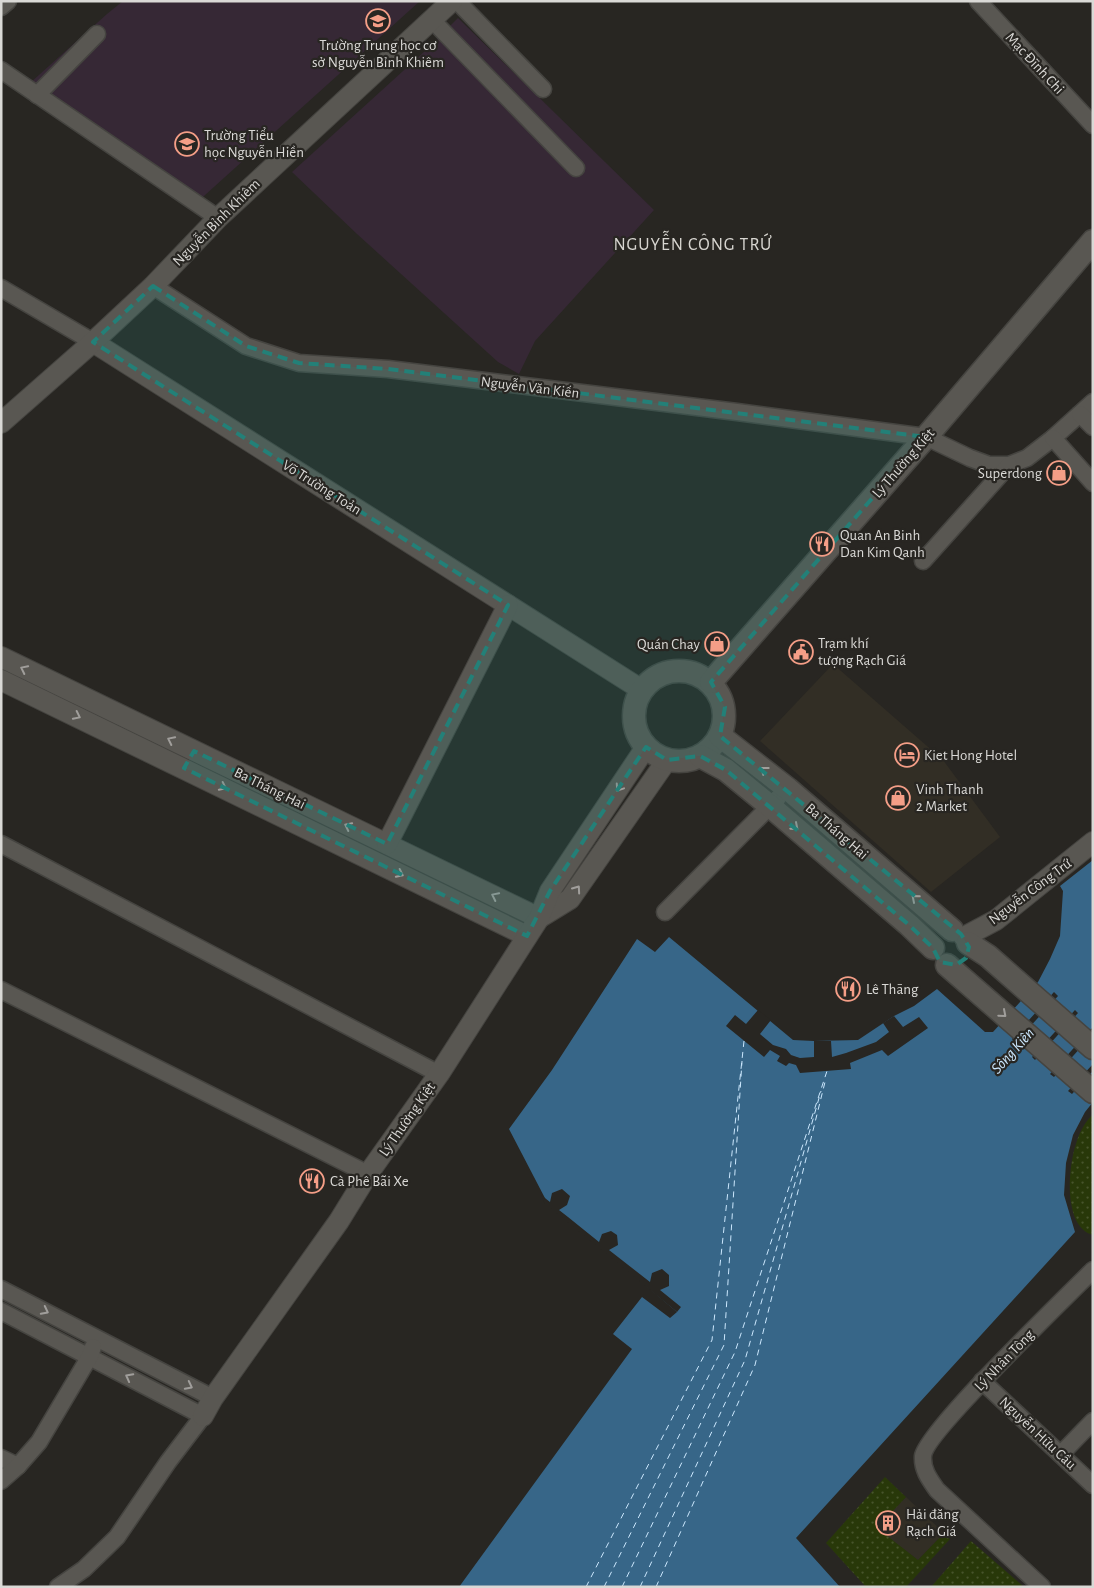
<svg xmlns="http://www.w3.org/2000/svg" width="1094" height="1588" viewBox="0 0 1094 1588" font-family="'Alegreya Sans',sans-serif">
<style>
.built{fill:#322e25}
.education{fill:#362835}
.grass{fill:url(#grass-dots)}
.water{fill:#376688;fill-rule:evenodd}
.pier{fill:#282622}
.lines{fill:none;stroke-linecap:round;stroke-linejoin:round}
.ferry{stroke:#cce8fe;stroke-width:1;stroke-dasharray:6 5;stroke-linecap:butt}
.minor-casing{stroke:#454440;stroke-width:19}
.tertiary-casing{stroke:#454440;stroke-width:22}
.secondary-casing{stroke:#454440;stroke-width:25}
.minor{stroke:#595752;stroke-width:16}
.tertiary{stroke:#595752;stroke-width:20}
.secondary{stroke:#595752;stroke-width:22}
.oneway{stroke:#a09e9b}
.marked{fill:#238078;fill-opacity:0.2;stroke:#238078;stroke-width:4;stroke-dasharray:10 6;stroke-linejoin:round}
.labels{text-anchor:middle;stroke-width:4.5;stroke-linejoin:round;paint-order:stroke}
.poi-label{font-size:15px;fill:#dad9d6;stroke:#282622;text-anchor:start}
.street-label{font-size:15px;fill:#dad9d6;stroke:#282622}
.water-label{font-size:16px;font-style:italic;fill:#cce8fe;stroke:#282622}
.quarter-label{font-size:18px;letter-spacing:1px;fill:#d7d5d0;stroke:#282622}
</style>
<defs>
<pattern id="grass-dots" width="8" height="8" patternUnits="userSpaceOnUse" patternTransform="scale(1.25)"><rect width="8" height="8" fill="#283809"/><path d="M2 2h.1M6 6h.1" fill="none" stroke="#47542c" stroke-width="1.8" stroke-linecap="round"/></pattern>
</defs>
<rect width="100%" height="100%" fill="#282622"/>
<g class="built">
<path d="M833 664 943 760 1000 837 931 892 760 741Z"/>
<path d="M906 1497 944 1533 918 1560 876 1528Z"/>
</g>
<g class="education">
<path d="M123 1H420L194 205 30 83 107 14Z"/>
<path d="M458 18 654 210 535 341 519 374 498 362 357 234 292 172 425 51Z"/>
</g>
<g class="grass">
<path d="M1093 1114V1235C1063 1227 1068 1167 1076 1144 1079 1133 1085 1122 1093 1114Z"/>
<path d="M885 1477 906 1497 877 1528 918 1560 944 1533 950 1539 906 1587H866L826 1543Z"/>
<path d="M971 1541 1024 1587H931Z"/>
</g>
<path class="water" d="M1093 860V1027L1050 1074 1054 1077 1093 1034V1064L1068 1091 1072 1094 1093 1071V1102L1085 1112 1073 1135 1066 1163 1064 1195 1075 1232 796 1538 840 1587H459L632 1349 613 1334 642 1297 670 1318 677 1312 547 1202 509 1129 552 1070 637 939 655 952 669 937 793 1040 814 1041 858 1040 894 1016 914 1006 937 989 985 1032H993L1038 982 1050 959 1060 936 1063 891 1060 886ZM1054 992 1058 996 1015 1043 1012 1039ZM1075 1010 1078 1013 1035 1060 1032 1057Z"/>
<g class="pier">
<path d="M758 1010 771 1020 760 1034 773 1045 786 1049 791 1055 800 1058 814 1057V1041H831L832 1057 846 1053 876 1042 889 1032 883 1023 894 1016 903 1027 919 1017 928 1028 888 1056 882 1050 850 1063 851 1069 800 1073 796 1065 789 1063 786 1066 777 1061 780 1056 770 1050 764 1057 726 1026 735 1015 746 1024Z"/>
<path d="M562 1189 570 1196 567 1205 559 1210 568 1217 599 1242 602 1234 611 1231 617 1235 618 1245 609 1250 650 1282 652 1273 662 1269 669 1275V1286L660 1290 681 1307 677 1312 545 1204 541 1195 550 1202 552 1193Z"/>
</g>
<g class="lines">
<g class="ferry">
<path d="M586 1587 712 1340 744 1041"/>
<path d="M604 1587 724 1345 742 1061"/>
<path d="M622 1587 735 1352 827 1071"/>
<path d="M640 1587 745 1360 821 1091"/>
<path d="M656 1587 755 1365 825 1082"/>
</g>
<g class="minor-casing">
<g id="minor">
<path d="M457 1 543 89"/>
<path d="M978 1 1093 125"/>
<path d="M1 7 8 1"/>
<path d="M432 20 576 168"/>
<path d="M1 70 218 218"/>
<path d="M37 95 97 34"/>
<path d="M153 286 246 346 299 363 388 369 737 412 926 437 970 458 989 465H1009L1027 458 1053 438 1093 402"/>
<path d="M1 288 93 342"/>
<path d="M1080 414 1093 427"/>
<path d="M1053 438 1093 483"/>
<path d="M923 561 1009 465"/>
<path d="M1 844 439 1074"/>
<path d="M665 912 778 798"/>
<path d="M1 990 368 1174"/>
<path d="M1 1289 213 1398"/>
<path d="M1 1311 203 1416 168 1462 117 1537 84 1569 58 1587"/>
<path d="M982 1381 1093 1485"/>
<path d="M1061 1454 1093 1421"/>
<path d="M1 1458 18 1466"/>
<path d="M1 1481 18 1466 39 1442 90 1356 93 1347"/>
<path d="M1042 1587 937 1490C930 1480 922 1470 923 1456 925 1433 1068 1295 1093 1270"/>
</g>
</g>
<g class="tertiary-casing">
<g id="tertiary">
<path d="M93 342 642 690"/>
<path d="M1 423 93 342 153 286 218 218 452 1"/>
<path d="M1 657 539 918"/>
<path d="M1 680 527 936"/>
<path d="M387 844 508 605"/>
<path d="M539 918 570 899 667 760"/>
<path d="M964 937 996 920 1093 842"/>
<path d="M203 1416 213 1398 339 1221 368 1174 439 1074 539 918 550 891 646 747"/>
</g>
</g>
<g class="secondary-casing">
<g id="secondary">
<circle cx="679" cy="716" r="45"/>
<path d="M711 682 926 437 1093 241"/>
<path d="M720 736 788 789 952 930"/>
<path d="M700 756 726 770 770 806 909 925 933 948"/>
<path d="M968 943 988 956 1093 1048"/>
<path d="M947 965 1093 1092"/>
</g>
</g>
<use href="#minor" class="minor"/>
<use href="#tertiary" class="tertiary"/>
<use href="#secondary" class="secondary"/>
</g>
<defs><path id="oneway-chevron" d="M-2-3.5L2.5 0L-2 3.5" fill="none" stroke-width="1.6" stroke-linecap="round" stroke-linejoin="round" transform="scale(1.25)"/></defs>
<g class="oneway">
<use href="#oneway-chevron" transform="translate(24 669) rotate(-154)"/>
<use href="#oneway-chevron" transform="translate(77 716) rotate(26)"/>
<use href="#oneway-chevron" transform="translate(171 740) rotate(-154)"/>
<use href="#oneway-chevron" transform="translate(764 770) rotate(-142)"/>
<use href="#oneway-chevron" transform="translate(223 787) rotate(26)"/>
<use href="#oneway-chevron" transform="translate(619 788) rotate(124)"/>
<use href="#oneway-chevron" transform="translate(348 826) rotate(-154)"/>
<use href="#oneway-chevron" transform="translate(795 827) rotate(41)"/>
<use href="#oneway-chevron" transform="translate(400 874) rotate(26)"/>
<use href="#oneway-chevron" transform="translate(577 889) rotate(-55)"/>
<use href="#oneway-chevron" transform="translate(495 896) rotate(-154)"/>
<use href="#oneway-chevron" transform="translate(915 898) rotate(-139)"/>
<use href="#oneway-chevron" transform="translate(1003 1014) rotate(41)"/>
<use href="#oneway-chevron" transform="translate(45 1311) rotate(27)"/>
<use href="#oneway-chevron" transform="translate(129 1377) rotate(-152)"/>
<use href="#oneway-chevron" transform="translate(189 1386) rotate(27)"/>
</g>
<path class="marked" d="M153 286 246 346 299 363 388 369 926 437 711 682 725 707 720 736 961 934 969 947 966 958 956 965 940 962 933 948 909 925 726 770 700 756 667 760 646 747 550 891 527 936 184 768 194 751 387 844 508 605 93 342Z"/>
<defs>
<g id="school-ring" transform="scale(1.25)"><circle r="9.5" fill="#282622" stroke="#f49e87" stroke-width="1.5"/><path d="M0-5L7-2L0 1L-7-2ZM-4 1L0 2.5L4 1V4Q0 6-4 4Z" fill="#f49e87"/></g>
<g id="shop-ring" transform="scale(1.25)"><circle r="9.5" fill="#282622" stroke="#f49e87" stroke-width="1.5"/><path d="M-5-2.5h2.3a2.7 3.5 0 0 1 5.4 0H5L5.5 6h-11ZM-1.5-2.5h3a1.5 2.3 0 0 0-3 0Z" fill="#f49e87"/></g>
<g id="restaurant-ring" transform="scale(1.25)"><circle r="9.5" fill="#282622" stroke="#f49e87" stroke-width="1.5"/><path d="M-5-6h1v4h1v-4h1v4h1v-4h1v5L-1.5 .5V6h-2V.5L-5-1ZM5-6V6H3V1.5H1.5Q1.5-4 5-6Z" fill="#f49e87"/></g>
<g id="civic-ring" transform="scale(1.25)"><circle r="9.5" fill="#282622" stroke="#f49e87" stroke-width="1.5"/><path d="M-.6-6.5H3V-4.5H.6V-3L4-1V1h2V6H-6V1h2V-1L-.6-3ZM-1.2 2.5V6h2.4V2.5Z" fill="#f49e87"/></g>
<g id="hotel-ring" transform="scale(1.25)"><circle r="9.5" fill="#282622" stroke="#f49e87" stroke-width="1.5"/><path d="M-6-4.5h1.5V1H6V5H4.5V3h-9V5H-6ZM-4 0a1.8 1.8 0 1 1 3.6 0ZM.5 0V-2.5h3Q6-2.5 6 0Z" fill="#f49e87"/></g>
<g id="building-ring" transform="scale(1.25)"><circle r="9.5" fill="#282622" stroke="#f49e87" stroke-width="1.5"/><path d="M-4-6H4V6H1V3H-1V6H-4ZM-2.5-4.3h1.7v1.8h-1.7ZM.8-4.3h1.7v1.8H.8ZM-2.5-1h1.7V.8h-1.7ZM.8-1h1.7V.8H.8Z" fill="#f49e87"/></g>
</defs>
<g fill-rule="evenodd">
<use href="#school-ring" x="378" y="21"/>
<use href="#school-ring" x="187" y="144"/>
<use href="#shop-ring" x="1059" y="473"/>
<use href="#restaurant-ring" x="822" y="544"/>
<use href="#shop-ring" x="717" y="644"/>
<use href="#civic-ring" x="801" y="652"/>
<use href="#hotel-ring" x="907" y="755"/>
<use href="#shop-ring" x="898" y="798"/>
<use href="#restaurant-ring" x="848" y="989"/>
<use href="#restaurant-ring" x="312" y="1181"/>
<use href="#building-ring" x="888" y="1523"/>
</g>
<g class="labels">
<g class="poi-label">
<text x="378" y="50" text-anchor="middle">Trường Trung học cơ<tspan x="378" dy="17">sở Nguyễn Bỉnh Khiêm</tspan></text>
<text x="204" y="140">Trường Tiểu<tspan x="204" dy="17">học Nguyễn Hiền</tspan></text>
<text x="1042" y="478" text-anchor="end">Superdong</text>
<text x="840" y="540">Quan An Binh<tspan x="840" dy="17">Dan Kim Qanh</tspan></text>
<text x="818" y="648">Trạm khí<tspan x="818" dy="17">tượng Rạch Giá</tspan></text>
<text x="700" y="649" text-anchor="end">Quán Chay</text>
<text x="924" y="760">Kiet Hong Hotel</text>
<text x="916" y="794">Vinh Thanh<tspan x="916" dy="17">2 Market</tspan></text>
<text x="866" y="994">Lê Thāng</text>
<text x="330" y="1186">Cà Phê Bãi Xe</text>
<text x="906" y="1519">Hải đăng<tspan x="906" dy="17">Rạch Giá</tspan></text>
</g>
<g class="street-label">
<text transform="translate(1035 63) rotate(47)" y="5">Mạc Đĩnh Chi</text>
<text transform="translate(216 222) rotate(-45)" y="5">Nguyễn Bỉnh Khiêm</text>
<text transform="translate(530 387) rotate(7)" y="5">Nguyễn Văn Kiến</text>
<text transform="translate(903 463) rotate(-49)" y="5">Lý Thường Kiệt</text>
<text transform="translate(322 487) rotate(32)" y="5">Võ Trường Toản</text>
<text transform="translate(270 788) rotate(26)" y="5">Ba Tháng Hai</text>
<text transform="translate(837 831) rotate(41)" y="5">Ba Tháng Hai</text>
<text transform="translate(1030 891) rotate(-37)" y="5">Nguyễn Công Trứ</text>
<text transform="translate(407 1119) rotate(-55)" y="5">Lý Thường Kiệt</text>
<text transform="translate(1004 1360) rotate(-46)" y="5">Lý Nhân Tông</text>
<text transform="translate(1038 1433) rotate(43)" y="5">Nguyễn Hữu Cầu</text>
</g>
<g class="water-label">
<text transform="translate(1012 1050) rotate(-48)" y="6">Sông Kiên</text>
</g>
<g class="quarter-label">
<text x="693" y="250">NGUYỄN CÔNG TRỨ</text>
</g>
</g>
<rect width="1094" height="1588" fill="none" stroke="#dad9d6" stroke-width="5"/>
</svg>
